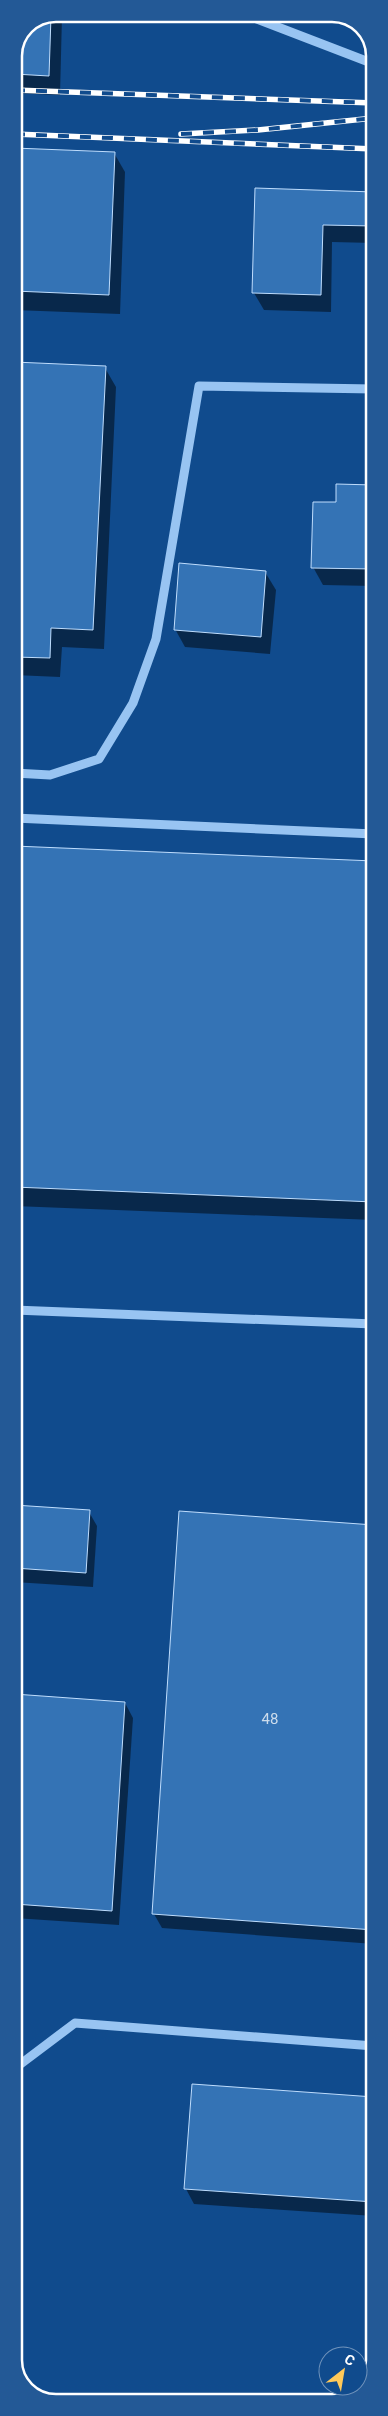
<svg xmlns="http://www.w3.org/2000/svg" width="388" height="2416" viewBox="0 0 388 2416" font-family="Roboto,sans-serif">
<style>
.shadow{fill:#0007}
.building{fill:#3473b5;stroke:#bfddfd}
.lines{fill:none;stroke-linecap:round;stroke-linejoin:round}
.minor{stroke:#98c4f2;stroke-width:9}
.rail-casing{stroke:#fff;stroke-width:5.5}
.rail{stroke:#104b8d;stroke-width:4;stroke-dasharray:11;stroke-linecap:butt}
.labels{text-anchor:middle;stroke-width:4;stroke-linejoin:round;paint-order:stroke}
.number-label{font-size:15px;fill:#ccdcec}
.rim{fill:none;stroke:#fff;stroke-width:2.5}
</style>
<rect width="100%" height="100%" fill="#104b8d"/>
<g class="shadow">
<path d="M57 14 62 16 60 95 14 93V57L27 26Z"/>
<path d="M14 149 114 153 125 172 120 314 14 310Z"/>
<path d="M256 190 374 193V243L332 242 331 312 264 310 254 293Z"/>
<path d="M14 363 105 368 116 387 104 649 62 647 60 677 14 675Z"/>
<path d="M374 486V586L323 585 313 567 337 504Z"/>
<path d="M265 572 276 590 270 654 185 647 175 629Z"/>
<path d="M14 847 374 862V1220L14 1206Z"/>
<path d="M14 1506 89 1512 97 1526 93 1587 14 1582Z"/>
<path d="M181 1513 374 1526V1944L162 1928 154 1914Z"/>
<path d="M15 1695 125 1703 133 1718 119 1925 14 1918Z"/>
<path d="M193 2086 374 2098V2216L194 2204 186 2189Z"/>
</g>
<g class="building">
<path d="M51 16 49 76 14 74V57L27 26Z"/>
<path d="M14 148 115 152 109 295 14 291Z"/>
<path d="M255 188 374 192V226L323 225 321 295 252 293Z"/>
<path d="M14 362 106 366 93 630 51 628 50 658 14 657Z"/>
<path d="M336 484 374 485V569L311 568 313 502H336Z"/>
<path d="M179 563 266 571 261 637 174 630Z"/>
<path d="M14 846 374 861V1202L14 1187Z"/>
<path d="M14 1505 90 1510 86 1573 14 1568Z"/>
<path d="M179 1511 374 1525V1930L152 1914Z"/>
<path d="M14 1694 125 1702 112 1911 14 1904Z"/>
<path d="M192 2084 374 2097V2202L184 2189Z"/>
</g>
<g class="lines">
<g class="minor">
<path d="M244 14 374 64"/>
<path d="M14 773 50 775 99 759 133 703 156 639 199 386 374 389"/>
<path d="M14 818 374 834"/>
<path d="M14 1310 374 1324"/>
<path d="M14 2069 75 2023 374 2046"/>
</g>
<g class="rail-casing">
<g id="rail">
<path d="M333 14 361 26"/>
<path d="M14 90 374 103"/>
<path d="M14 134 374 149"/>
<path d="M181 134 258 130 374 118"/>
</g>
</g>
<use href="#rail" class="rail"/>
</g>
<g class="labels">
<g class="number-label">
<text x="270" y="1724">48</text>
</g>
</g>
<path d="M0 0H388V2416H0ZM56 22H332A34 34 0 0 1 366 56V2360A34 34 0 0 1 332 2394H56A34 34 0 0 1 22 2360V56A34 34 0 0 1 56 22Z" fill="#235996" fill-rule="evenodd"/>
<path class="rim" d="M56 22H332A34 34 0 0 1 366 56V2360A34 34 0 0 1 332 2394H56A34 34 0 0 1 22 2360V56A34 34 0 0 1 56 22Z"/>
<g transform="translate(343 2371) rotate(31)"><circle r="24" fill="#104b8d" stroke="#7093bb"/>
<path d="M0-4L9 19L0 12L-9 19Z" fill="#ffc959"/>
<text y="-8" font-size="14" font-weight="bold" text-anchor="middle" fill="#ffffff">С</text>
</g>
</svg>
